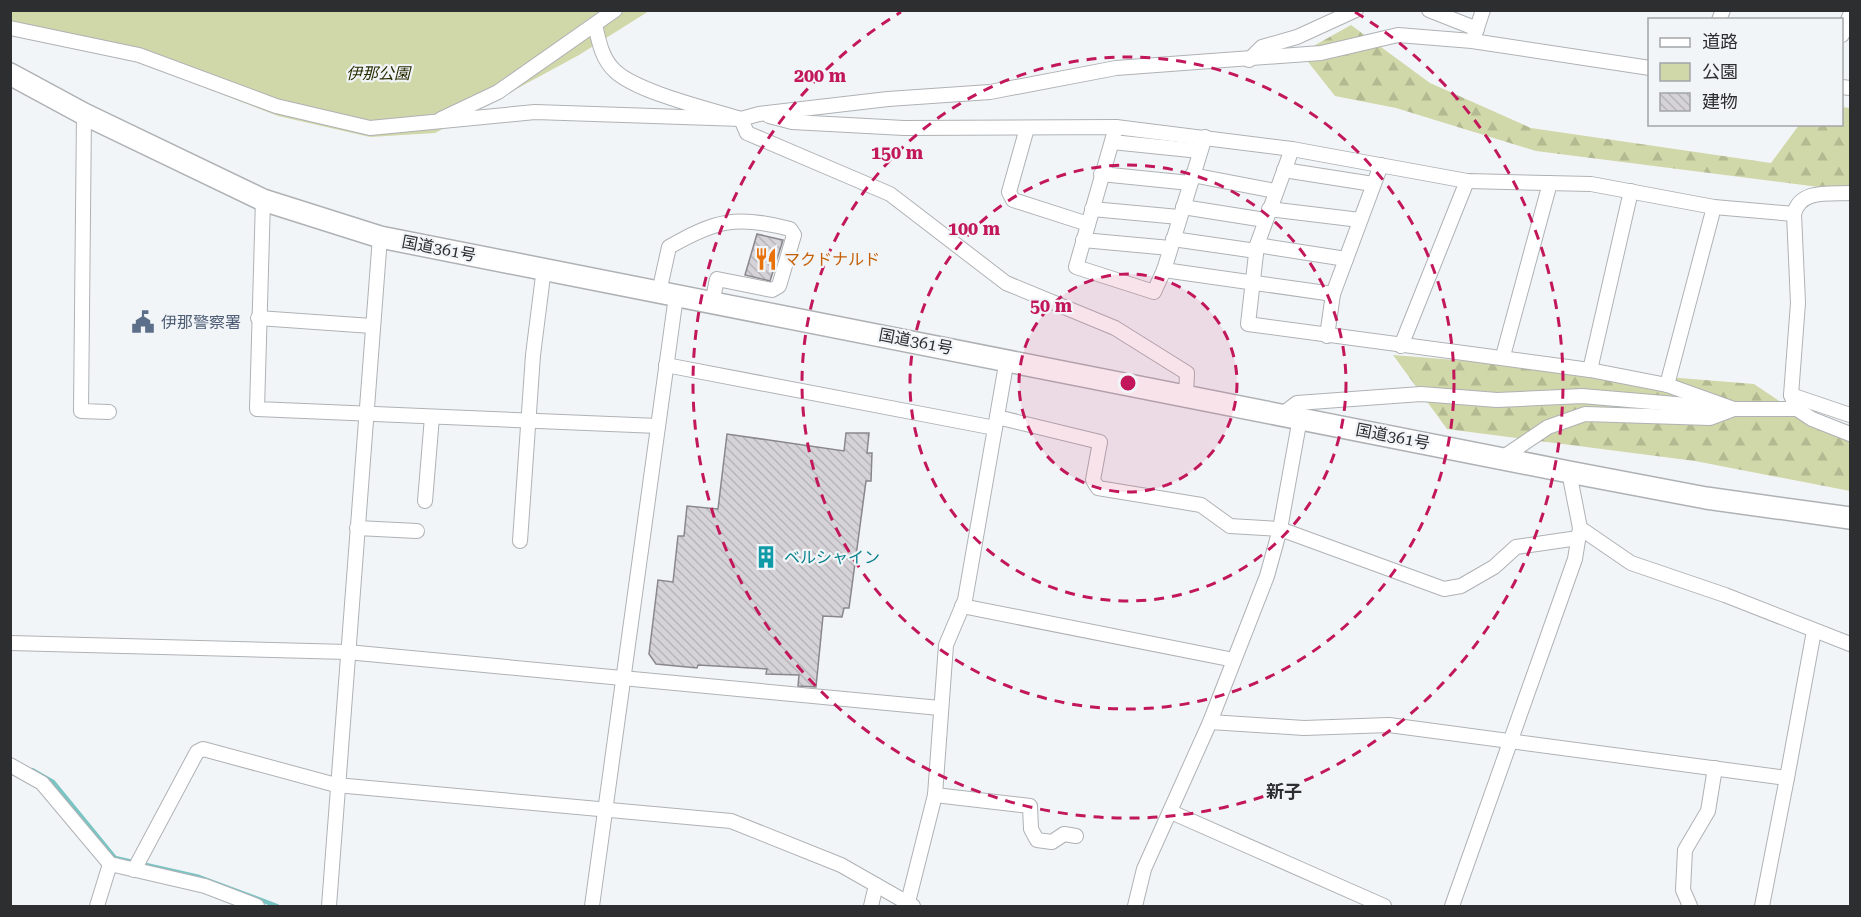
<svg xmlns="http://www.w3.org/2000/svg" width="1861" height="917" viewBox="0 0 1861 917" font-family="'Roboto Serif','Noto Sans JP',serif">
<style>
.forest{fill:url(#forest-firs)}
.park{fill:#d0d7a8}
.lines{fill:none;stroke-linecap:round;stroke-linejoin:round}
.stream{stroke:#79c5c4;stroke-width:4.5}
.building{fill:url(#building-back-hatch);stroke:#89878b;stroke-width:1.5}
.minor-casing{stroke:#afb2b5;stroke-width:16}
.highway-casing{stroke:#afb2b5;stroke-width:24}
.minor{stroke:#fff;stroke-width:14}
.highway{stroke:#fff;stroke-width:21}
.ring{fill:none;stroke:#c2185b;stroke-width:3;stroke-dasharray:10 8}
.labels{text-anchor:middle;stroke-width:4.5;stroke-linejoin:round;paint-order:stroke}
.park-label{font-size:16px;font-style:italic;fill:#282c00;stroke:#f2f5f8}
.street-label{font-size:16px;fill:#2d2e2f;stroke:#f2f5f8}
.food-label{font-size:16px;fill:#c56008;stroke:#f2f5f8;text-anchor:start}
.service-label{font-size:16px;fill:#4e5e75;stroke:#f2f5f8;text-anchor:start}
.culture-label{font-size:16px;fill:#0d838f;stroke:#f2f5f8;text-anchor:start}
.neighbourhood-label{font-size:18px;font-weight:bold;fill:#2d2e2f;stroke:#f2f5f8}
.centre{fill:#c2185b;stroke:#f2f5f8;stroke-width:3}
.ring-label{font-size:18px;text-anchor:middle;font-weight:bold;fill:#c2185b;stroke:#f2f5f8;stroke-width:4.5;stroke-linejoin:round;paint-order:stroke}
</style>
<defs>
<pattern id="forest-firs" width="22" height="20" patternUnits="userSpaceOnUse" patternTransform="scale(1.5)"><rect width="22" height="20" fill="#d0d7a8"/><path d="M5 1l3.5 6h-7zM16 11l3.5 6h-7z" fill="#b3b991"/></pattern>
<pattern id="building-back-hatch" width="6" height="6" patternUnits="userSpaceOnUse" patternTransform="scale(1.5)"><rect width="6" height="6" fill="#d5d3d7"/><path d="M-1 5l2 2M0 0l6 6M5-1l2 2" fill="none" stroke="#b7b5b9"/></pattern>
</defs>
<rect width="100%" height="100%" fill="#f2f5f8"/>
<g class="forest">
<path d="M1351 25 1430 83 1531 128 1771 163 1799 125 1842 124V107L1850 108V191L1536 151 1396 108 1335 96 1301 53Z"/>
<path d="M1393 355 1754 384 1822 430 1850 428V491L1695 461 1447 429Z"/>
</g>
<path class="park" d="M11 10 649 11 579 55 435 133 370 137 278 116 136 61 11 33Z"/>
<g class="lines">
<path class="stream" d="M32 770 53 782 115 858 199 877 277 906"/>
</g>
<g class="building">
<path d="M757 234 783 240 770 281 745 275Z"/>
<path d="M846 433H869L867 453H872L871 481H866L849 608H844L842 617 823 616 816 687 798 686 799 675 766 674 767 669 698 665 697 668 656 664 649 654 658 580 673 582 678 536H684L687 506 718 509 727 434 844 451Z"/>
</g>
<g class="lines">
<g class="minor-casing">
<g id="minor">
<path d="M1429 10 1477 29"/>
<path d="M1719 20 1723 10"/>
<path d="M595 25C599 42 602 59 615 71 637 92 709 109 741 119L747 133 890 194 1006 283 1115 328 1187 373 1186 395"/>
<path d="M10 28 139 55 276 106 370 128 535 112 741 119 759 114 888 99 990 92 1116 68 1321 53 1398 35 1472 41 1650 68"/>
<path d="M1842 35 1850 15"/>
<path d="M1474 37 1483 10"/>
<path d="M1249 60 1262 47 1297 37 1356 10"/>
<path d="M1842 87 1850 88"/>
<path d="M84 114 81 411 109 412"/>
<path d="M769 116 792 122 904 128 1116 127 1292 149 1467 181 1591 184 1714 207 1794 214"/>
<path d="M441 119 498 92 615 10"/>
<path d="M1116 127 1076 267 1154 292 1164 270 1205 137"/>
<path d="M1027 128 1009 192 1013 200 1088 224"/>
<path d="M1112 142 1200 151"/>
<path d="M1292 149 1257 245 1248 324 1590 370 1667 385 1734 409 1710 418 1585 414 1548 427 1502 458"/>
<path d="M1284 170 1373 184"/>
<path d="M1101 174 1190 183"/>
<path d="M1192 175 1275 191"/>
<path d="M1850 193C1829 194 1800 189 1794 214L1798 303 1791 395 1797 409 1812 419 1850 434"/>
<path d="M263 200 257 409 658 426"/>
<path d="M1183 207 1265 220"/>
<path d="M1092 209 1179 217"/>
<path d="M1269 209 1360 220"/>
<path d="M1173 239 1256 251"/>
<path d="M1083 240 1170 248"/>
<path d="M1257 245 1346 259"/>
<path d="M1164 270 1333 294"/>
<path d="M659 292 669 247C716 220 737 215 790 229L794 235 779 286 772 290 717 279 712 303"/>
<path d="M258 318 372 326"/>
<path d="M1327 336 1333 294 1381 165"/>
<path d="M1401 346 1467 181"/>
<path d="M1503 356 1550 183"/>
<path d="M666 365 995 428"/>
<path d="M1590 370 1631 191"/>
<path d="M1667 385 1714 207"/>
<path d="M1791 395 1850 415"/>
<path d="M1281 415 1297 403 1421 394 1497 400 1582 396 1734 409H1797"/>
<path d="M997 417 1100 442 1093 480 1098 488 1201 505 1230 526 1280 529 1444 589 1461 586 1494 567 1516 547 1578 538"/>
<path d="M425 501 432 417"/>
<path d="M357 528 417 531"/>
<path d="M1580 528 1631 563 1725 595 1850 644"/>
<path d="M520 541 533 355 544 268"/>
<path d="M962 606 1234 660"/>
<path d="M10 643 347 652 940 708"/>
<path d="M1210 722 1304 728 1389 725 1787 778 1814 631"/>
<path d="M10 765 42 783 110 864 205 886 257 906"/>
<path d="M935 795 1030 806 1031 829 1037 840 1052 842 1064 834 1076 836"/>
<path d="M1171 812 1384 906"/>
<path d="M134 870 197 752 203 749 336 785 731 821 841 865 913 906"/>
<path d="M97 906 110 864"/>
<path d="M329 906 380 237"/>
<path d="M592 906 676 296"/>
<path d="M871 906 876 885"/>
<path d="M907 906 935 795 946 645 965 600 1007 359"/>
<path d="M1135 906 1144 869 1210 722 1267 576 1280 529 1300 418"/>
<path d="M1452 906 1575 559 1580 528 1569 472"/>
<path d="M1690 906 1683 890 1685 850 1708 811 1715 768"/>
<path d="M1762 906 1787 778"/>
</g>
</g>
<g class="highway-casing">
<path id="highway" d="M10 74 84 114 263 200 380 237 1569 472 1706 498 1850 518"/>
</g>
<use href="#minor" class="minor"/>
<use href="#highway" class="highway"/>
</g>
<circle cx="1128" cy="383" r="109" fill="#c2185b" fill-opacity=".12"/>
<g class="ring">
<circle cx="1128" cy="383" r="109"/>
<circle cx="1128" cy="383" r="218"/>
<circle cx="1128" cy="383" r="326"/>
<path d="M1355 12A435 435 0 1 1 901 12"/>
</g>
<defs>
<g id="restaurant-bare" transform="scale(1.8)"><path d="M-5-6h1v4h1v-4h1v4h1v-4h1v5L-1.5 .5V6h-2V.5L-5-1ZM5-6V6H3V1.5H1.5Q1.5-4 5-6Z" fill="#e8710a" stroke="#f2f5f8" stroke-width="2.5" paint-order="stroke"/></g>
<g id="civic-bare" transform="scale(1.8)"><path d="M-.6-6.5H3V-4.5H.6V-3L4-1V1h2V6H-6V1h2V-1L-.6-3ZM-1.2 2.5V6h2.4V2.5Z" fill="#5c6f8a" stroke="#f2f5f8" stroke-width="2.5" paint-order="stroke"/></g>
<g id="building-bare" transform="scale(1.8)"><path d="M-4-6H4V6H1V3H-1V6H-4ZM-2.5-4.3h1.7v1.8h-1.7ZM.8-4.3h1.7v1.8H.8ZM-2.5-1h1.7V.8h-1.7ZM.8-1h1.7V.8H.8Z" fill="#0f9aa8" stroke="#f2f5f8" stroke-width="2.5" paint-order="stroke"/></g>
</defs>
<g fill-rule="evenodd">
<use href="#restaurant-bare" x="766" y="259"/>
<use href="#civic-bare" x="143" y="322"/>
<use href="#building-bare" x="766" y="557"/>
</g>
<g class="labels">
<g class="park-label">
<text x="378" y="79">伊那公園</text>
</g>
<g class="street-label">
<text transform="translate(439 248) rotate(11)" y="6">国道361号</text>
<text transform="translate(916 341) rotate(11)" y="6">国道361号</text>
<text transform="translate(1393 436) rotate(11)" y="6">国道361号</text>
</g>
<g class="food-label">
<text x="784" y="265">マクドナルド</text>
</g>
<g class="service-label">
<text x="161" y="328">伊那警察署</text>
</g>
<g class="culture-label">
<text x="784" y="563">ベルシャイン</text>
</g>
<g class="neighbourhood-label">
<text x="1284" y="798">新子</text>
</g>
</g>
<circle cx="1128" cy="383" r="9" class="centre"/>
<g class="ring-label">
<text x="820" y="82">200 m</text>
<text x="897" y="159">150 m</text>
<text x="974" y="235">100 m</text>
<text x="1051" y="312">50 m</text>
</g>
<rect width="1861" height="917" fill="none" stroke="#2d2e2f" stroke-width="24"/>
<rect x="1648" y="18" width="195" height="108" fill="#f2f5f8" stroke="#a3a5a8" stroke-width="1.5"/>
<rect x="1660" y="38" width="30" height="9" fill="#ffffff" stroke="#a3a5a8" stroke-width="1.5"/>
<text x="1702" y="48" font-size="18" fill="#2d2e2f">道路</text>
<rect x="1660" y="63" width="30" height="18" fill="#d0d7a8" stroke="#a3a5a8" stroke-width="1.5"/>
<text x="1702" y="78" font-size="18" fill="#2d2e2f">公園</text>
<rect x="1660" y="93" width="30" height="18" fill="url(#building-back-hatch)" stroke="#a3a5a8" stroke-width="1.5"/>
<text x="1702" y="108" font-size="18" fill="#2d2e2f">建物</text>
</svg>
